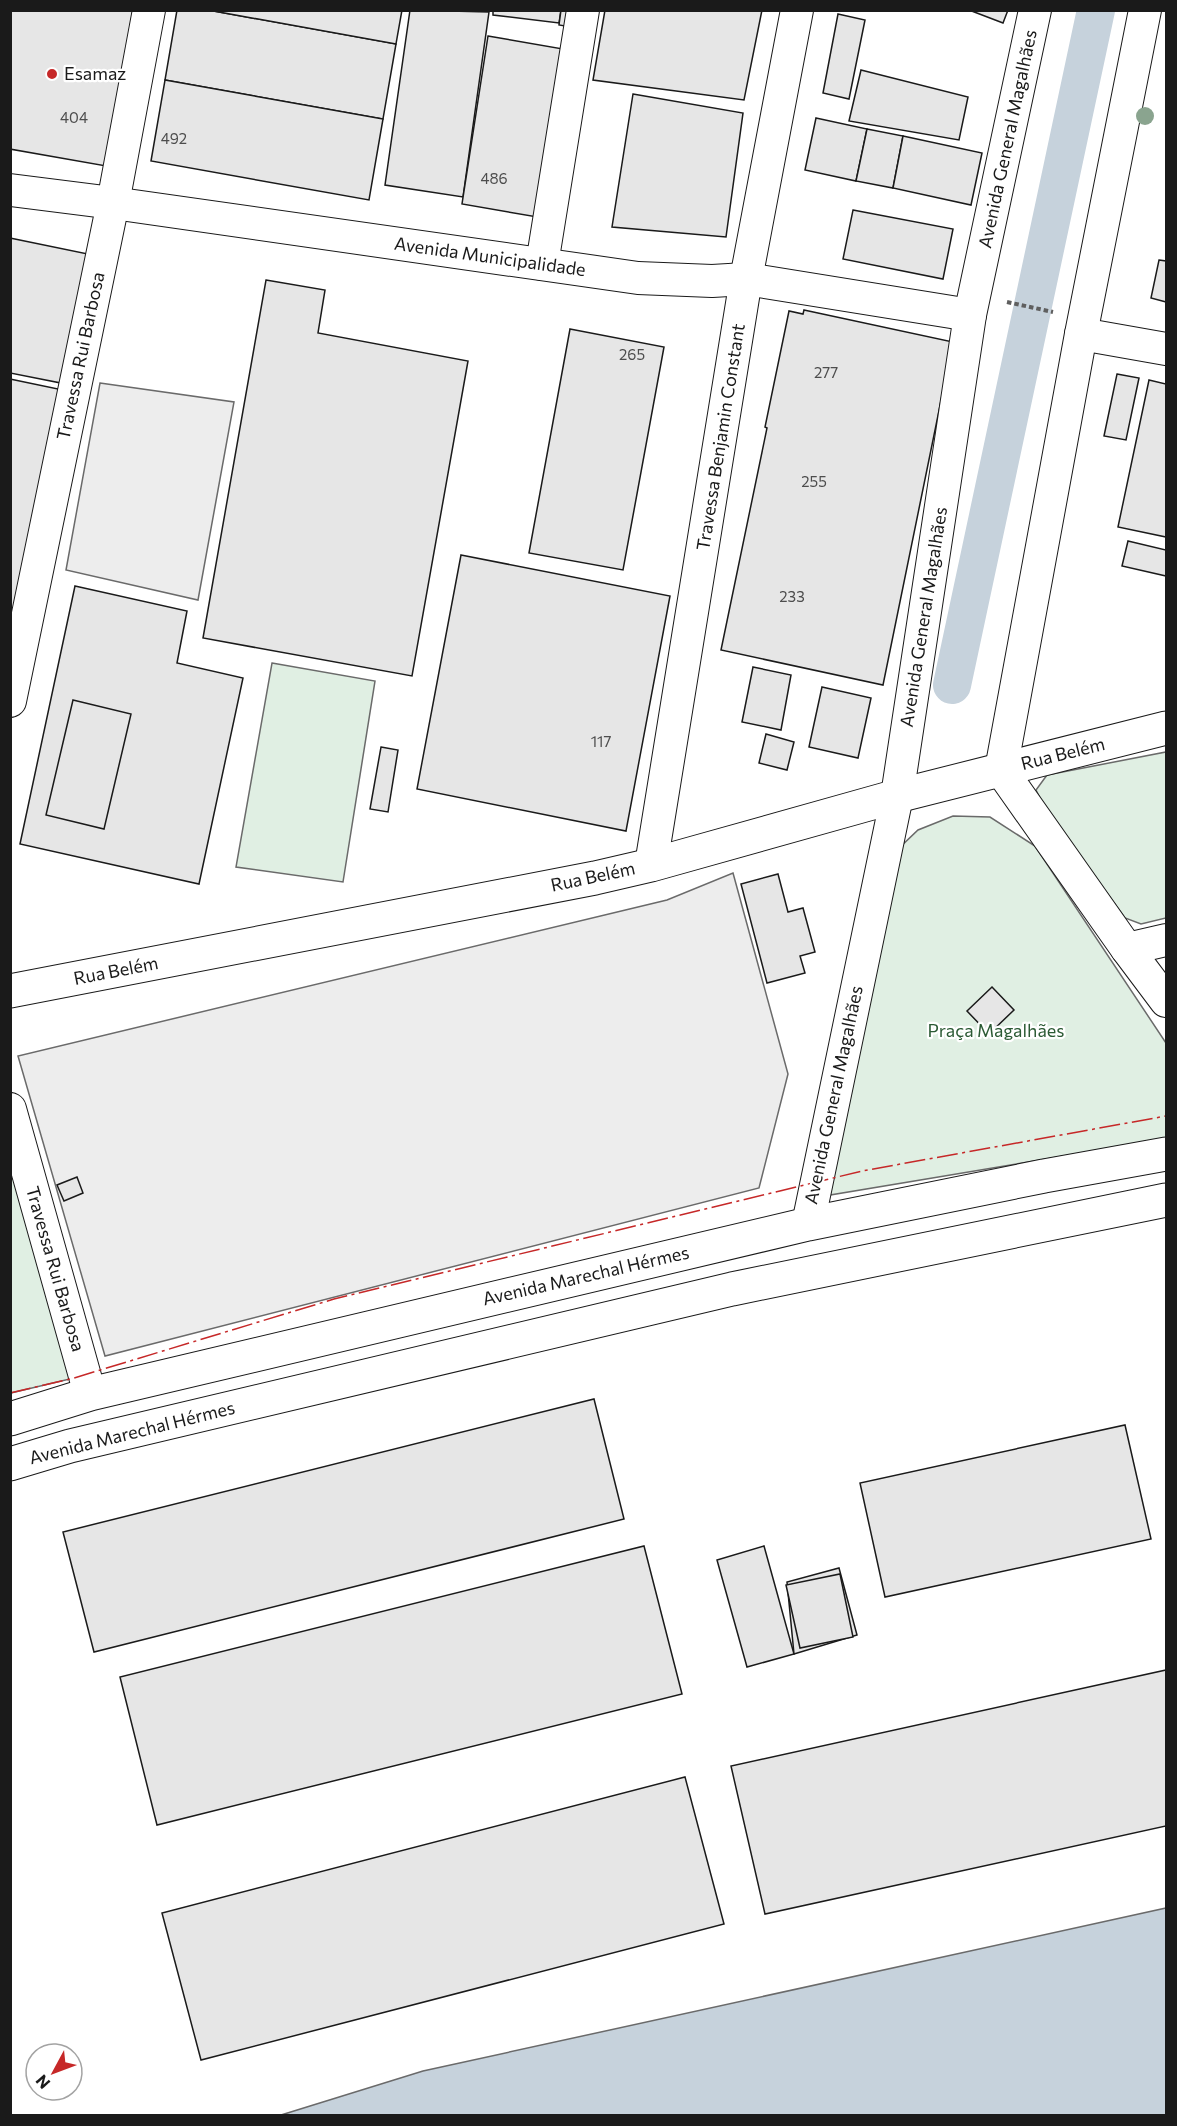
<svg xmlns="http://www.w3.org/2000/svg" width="1177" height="2126" viewBox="0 0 1177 2126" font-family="Commissioner,sans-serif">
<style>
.green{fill:#e0efe3;stroke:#6a6a6a;stroke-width:1.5}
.parking{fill:#ededed;stroke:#6a6a6a;stroke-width:1.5}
.water{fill:#c6d2dc;stroke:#6a6a6a;stroke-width:1.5}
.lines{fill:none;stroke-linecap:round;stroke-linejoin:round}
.canal{stroke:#c6d2dc;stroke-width:38}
.building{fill:#e6e6e6;stroke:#1a1a1a;stroke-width:1.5}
.street-casing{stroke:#1a1a1a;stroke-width:34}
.secondary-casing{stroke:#1a1a1a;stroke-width:35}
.primary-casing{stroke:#1a1a1a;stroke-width:35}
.path{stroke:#5f5f5f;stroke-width:4;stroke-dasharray:4.5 3;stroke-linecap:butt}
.street{stroke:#fff;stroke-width:32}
.secondary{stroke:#fff;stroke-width:33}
.primary{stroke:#fff;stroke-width:33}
.power{stroke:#c62828;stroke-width:1.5;stroke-dasharray:21 4.5 3 4.5;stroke-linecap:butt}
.tree{fill:#8aa48f}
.poi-dot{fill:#c62828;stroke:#fff;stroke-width:2}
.labels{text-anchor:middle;stroke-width:4.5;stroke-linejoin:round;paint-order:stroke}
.number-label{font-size:15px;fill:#4d4d4d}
.poi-label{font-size:18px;fill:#1a1a1a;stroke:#fff;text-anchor:start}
.street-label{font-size:18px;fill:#1a1a1a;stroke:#fff}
.park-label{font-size:18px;fill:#2b5a34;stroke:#fff}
</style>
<rect width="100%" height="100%" fill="#fff"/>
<g class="green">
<path d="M272 663 375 681 343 882 236 867Z"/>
<path d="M1166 752V918L1141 924 1125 918 1045 808 1036 790 1047 775Z"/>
<path d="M953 816 990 817 1035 846 1166 1043V1139L824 1196 895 852 918 830Z"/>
<path d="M10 1149 74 1378 11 1393H10Z"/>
</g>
<g class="parking">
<path d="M100 383 234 402 198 600 66 570Z"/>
<path d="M733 873 788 1074 759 1188 105 1356 18 1056 667 900Z"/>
</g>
<path class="water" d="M1166 1908V2115H281L423 2071Z"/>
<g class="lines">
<path class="canal" d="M952 685 1096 10"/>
</g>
<g class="building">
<path d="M10 10H133L106 166 10 149Z"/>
<path d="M177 10H208L396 44 383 119 165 80Z"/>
<path d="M208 10H402L396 44Z"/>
<path d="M410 10 489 12 463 197 385 185Z"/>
<path d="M493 10H561L559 23 493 15Z"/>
<path d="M561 10H579L576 28 559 25Z"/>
<path d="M605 10H762L744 100 593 80Z"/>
<path d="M969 10H1008L1003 23Z"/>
<path d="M838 14 865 20 849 99 823 93Z"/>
<path d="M488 36 569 50 543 218 462 204Z"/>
<path d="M861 70 968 97 959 140 849 121Z"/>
<path d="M165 80 383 119 369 200 151 161Z"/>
<path d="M633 94 743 113 726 237 612 227Z"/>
<path d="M816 118 867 129 856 181 805 170Z"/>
<path d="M867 129 903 136 893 188 856 181Z"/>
<path d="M903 136 982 153 971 205 893 188Z"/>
<path d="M853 210 953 229 943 279 843 259Z"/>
<path d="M10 238 88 254 61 383 10 373Z"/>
<path d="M1159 260 1166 261V302L1151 298Z"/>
<path d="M266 280 325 290 318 333 468 361 412 676 203 638Z"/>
<path d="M804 310 953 342 883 685 721 650 767 428 765 427 789 311 803 314Z"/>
<path d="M570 329 664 347 623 570 529 553Z"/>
<path d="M1117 374 1139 378 1126 440 1104 436Z"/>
<path d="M10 379 63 390 10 640Z"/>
<path d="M1149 380 1166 384V537L1118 527Z"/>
<path d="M1128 541 1166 550V576L1122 566Z"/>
<path d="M461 555 670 596 626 831 417 789Z"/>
<path d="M75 586 187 611 177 663 243 678 199 884 20 844Z"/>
<path d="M753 667 791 675 781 730 742 722Z"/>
<path d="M822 687 871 698 858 758 809 747Z"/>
<path d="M73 700 131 714 104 829 46 815Z"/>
<path d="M766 734 794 742 787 770 759 763Z"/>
<path d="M381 747 398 750 388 812 370 809Z"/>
<path d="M778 874 788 912 803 908 815 952 800 956 805 973 767 983 741 884Z"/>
<path d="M992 987 1014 1010 989 1034 967 1011Z"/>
<path d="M77 1177 83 1193 64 1201 57 1185Z"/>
<path d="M594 1399 624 1519 94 1652 63 1532Z"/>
<path d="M1125 1425 1151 1539 885 1597 860 1483Z"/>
<path d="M644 1546 682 1694 157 1825 120 1677Z"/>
<path d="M764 1546 794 1654 747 1667 717 1560Z"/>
<path d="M839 1568 857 1635 794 1654 787 1582Z"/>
<path d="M840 1574 853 1637 800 1648 786 1585Z"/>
<path d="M1166 1670V1826L765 1914 731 1766Z"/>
<path d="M685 1777 724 1924 201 2060 162 1913Z"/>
</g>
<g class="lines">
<g class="street-casing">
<g id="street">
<path d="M1145 10 1081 334 1001 770 1127 949 1166 1001"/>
<path d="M10 190 113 203 638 278 712 281 746 279 970 315"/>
<path d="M542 264 583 10"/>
<path d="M1081 334 1166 349"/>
<path d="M10 701 113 203 149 10"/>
<path d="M651 865 746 279 797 10"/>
<path d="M1127 949 1166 940"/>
<path d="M10 1109 90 1394"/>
<path d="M808 1224 897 796 970 315 1035 10"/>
</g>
</g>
<g class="secondary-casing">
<path id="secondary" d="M10 991 595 878 651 865 897 796 1166 728"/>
</g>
<g class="primary-casing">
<g id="primary">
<path d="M10 1419 90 1394 808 1224 1044 1176 1166 1154"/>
<path d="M10 1464 70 1446 732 1289 1166 1200"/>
</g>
</g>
<path class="path" d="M1007 302 1053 312"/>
<use href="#street" class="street"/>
<use href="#secondary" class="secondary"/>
<use href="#primary" class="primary"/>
<path class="power" d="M10 1393 74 1378 334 1299 862 1171 1166 1116"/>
</g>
<circle class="tree" cx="1145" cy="116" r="9"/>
<circle class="poi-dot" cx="52" cy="74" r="6"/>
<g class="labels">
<g class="number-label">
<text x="74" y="123">404</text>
<text x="174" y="144">492</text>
<text x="494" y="184">486</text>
<text x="632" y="360">265</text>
<text x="826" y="378">277</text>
<text x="814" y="487">255</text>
<text x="792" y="602">233</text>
<text x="601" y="747">117</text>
</g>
<g class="poi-label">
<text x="64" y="80">Esamaz</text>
</g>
<g class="street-label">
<text transform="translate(1008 139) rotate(-78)" y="6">Avenida General Magalhães</text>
<text transform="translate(490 257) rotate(8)" y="6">Avenida Municipalidade</text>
<text transform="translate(81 356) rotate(-78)" y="6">Travessa Rui Barbosa</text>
<text transform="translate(721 437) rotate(-81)" y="6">Travessa Benjamin Constant</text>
<text transform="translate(924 617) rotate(-81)" y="6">Avenida General Magalhães</text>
<text transform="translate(1063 754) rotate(-14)" y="6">Rua Belém</text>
<text transform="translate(593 877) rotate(-12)" y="6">Rua Belém</text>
<text transform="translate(116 971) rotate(-11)" y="6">Rua Belém</text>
<text transform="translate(834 1095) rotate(-78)" y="6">Avenida General Magalhães</text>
<text transform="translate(55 1269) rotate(74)" y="6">Travessa Rui Barbosa</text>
<text transform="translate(586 1276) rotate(-13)" y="6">Avenida Marechal Hérmes</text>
<text transform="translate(132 1433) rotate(-14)" y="6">Avenida Marechal Hérmes</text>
</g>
<g class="park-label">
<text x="996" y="1037">Praça Magalhães</text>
</g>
</g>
<rect width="1177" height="2126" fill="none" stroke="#1a1a1a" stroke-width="24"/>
<g transform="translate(54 2072) rotate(229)"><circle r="28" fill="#ffffff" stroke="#a3a3a3" stroke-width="1.5"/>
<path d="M0-4.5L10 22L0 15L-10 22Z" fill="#c62828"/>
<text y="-9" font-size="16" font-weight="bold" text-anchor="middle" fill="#1a1a1a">N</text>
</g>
</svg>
